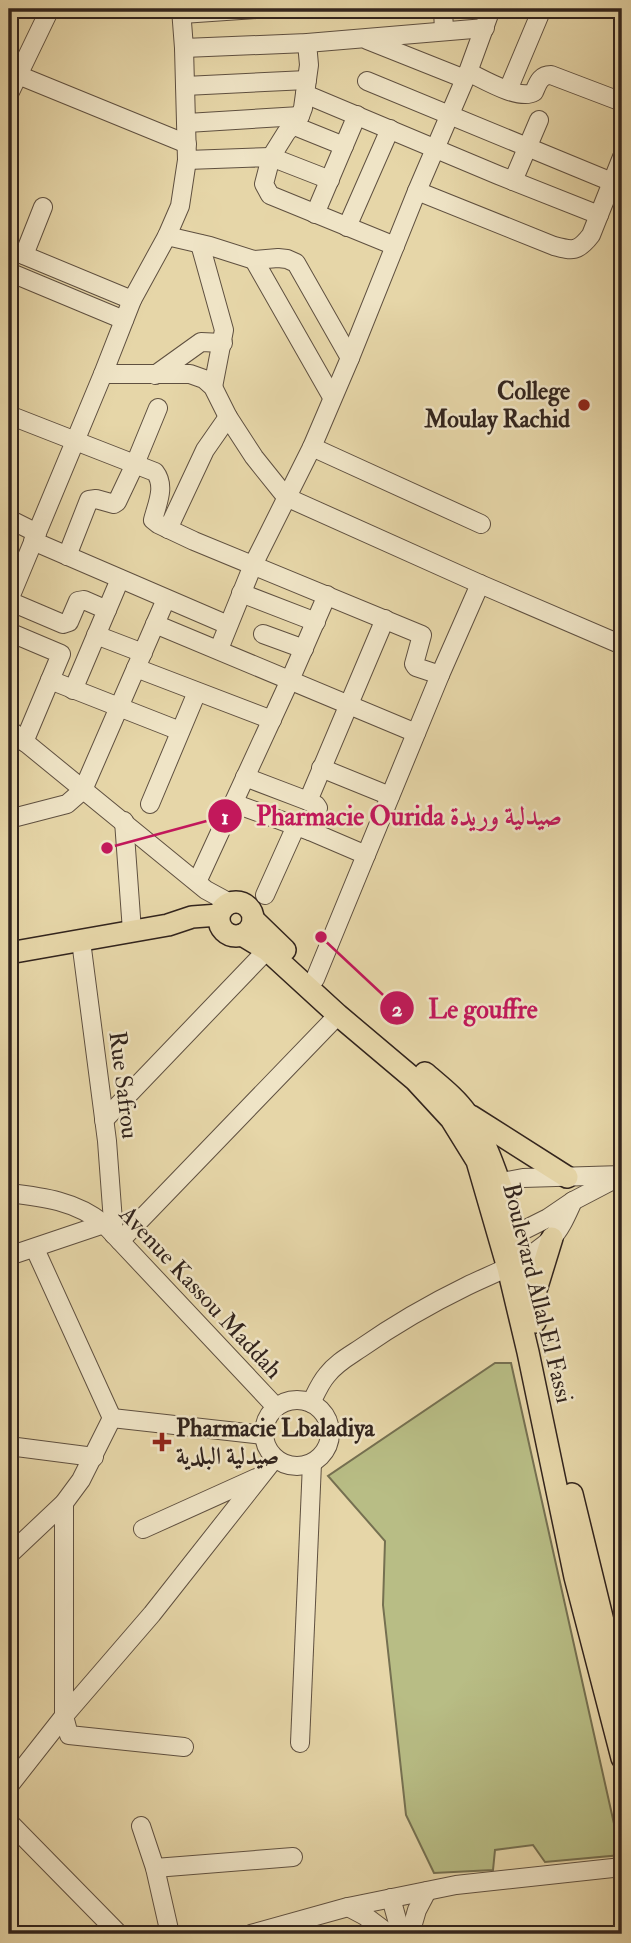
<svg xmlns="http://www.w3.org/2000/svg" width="631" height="1943" viewBox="0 0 631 1943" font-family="'IM FELL Double Pica',Amiri,serif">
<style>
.green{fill:#b8bd85;stroke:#757051;stroke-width:2}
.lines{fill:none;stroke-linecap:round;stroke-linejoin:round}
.minor-casing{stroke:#5f5040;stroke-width:20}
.major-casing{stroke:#32241d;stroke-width:24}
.minor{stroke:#efe4c6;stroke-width:18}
.major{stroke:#e6d6a8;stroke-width:21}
.poi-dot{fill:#8f2418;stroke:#efe4c6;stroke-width:2.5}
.labels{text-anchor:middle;stroke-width:5;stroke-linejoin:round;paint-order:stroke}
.poi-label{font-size:24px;font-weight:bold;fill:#32241d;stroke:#efe4c6;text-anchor:end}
.street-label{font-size:24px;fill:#32241d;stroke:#efe4c6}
.leader{fill:none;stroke:#c2185b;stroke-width:2.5}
.callout-dot{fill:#c2185b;stroke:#efe4c6;stroke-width:2.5}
.mark-label{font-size:21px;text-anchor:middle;font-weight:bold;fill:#fff}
.callout-label{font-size:26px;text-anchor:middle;font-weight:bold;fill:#c2185b;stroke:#efe4c6;stroke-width:5;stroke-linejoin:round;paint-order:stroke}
</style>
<rect width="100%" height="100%" fill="#e6d6a8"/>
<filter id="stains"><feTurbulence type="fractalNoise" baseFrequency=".00286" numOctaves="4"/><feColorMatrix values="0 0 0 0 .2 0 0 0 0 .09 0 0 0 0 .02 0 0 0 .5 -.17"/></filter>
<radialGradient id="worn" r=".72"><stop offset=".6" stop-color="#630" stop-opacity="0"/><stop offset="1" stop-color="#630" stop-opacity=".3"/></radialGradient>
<path class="green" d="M495 1363H511L621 1855 545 1862 533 1845 495 1850 493 1870 434 1873 406 1815 383 1605 385 1541 328 1476Z"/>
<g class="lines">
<g class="minor-casing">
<g id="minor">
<path d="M443 9 444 31"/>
<path d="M182 14 256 9"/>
<path d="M367 40 465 79"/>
<path d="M307 43 309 65 303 108 300 116 286 133 271 157 330 180"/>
<path d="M184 48 307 43 485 28"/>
<path d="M468 72C483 79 519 101 534 92 538 83 540 75 551 75L622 102"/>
<path d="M18 75 187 144"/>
<path d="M367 81 612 182"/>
<path d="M185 86 307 80"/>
<path d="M508 90 542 9"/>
<path d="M9 94 50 9"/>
<path d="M305 94 498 175 599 215"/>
<path d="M187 123 300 116"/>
<path d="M292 125 344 146"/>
<path d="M187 160 271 157 264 184 270 195 395 246"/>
<path d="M513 181 539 120"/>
<path d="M417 191 554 246C573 251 578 252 591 235L622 157"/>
<path d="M315 214 357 115"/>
<path d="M347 227 390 129"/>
<path d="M167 236 210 246 254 260 278 258 287 259 296 263 350 358"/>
<path d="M200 244 224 330 213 387"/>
<path d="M9 249 132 300"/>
<path d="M24 255 43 207"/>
<path d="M254 260 332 397"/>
<path d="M9 272 124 320"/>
<path d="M103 374H190L204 379 213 387 228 417 254 457 286 497 480 584 622 645"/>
<path d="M155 375 201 342 223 343"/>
<path d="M9 415 155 472C166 486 157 504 153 520L158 524 194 541 422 635 414 664 416 667 440 675"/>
<path d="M312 447 481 524"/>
<path d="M9 519 37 533"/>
<path d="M168 529 205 450 228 417"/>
<path d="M33 541 228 625"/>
<path d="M67 556 89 500 96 499 114 504 117 502 135 464 158 408"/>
<path d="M241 593 316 622"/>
<path d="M9 600 103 374 132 300 167 236 180 206 187 160 184 48 181 9"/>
<path d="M9 601 63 624 69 622 78 601 84 600 107 610"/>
<path d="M155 624 416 733"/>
<path d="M9 632 61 654 24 742"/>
<path d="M263 634 304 649"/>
<path d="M96 635 143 653"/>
<path d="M219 649 253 565 312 447 350 358 417 191 468 72 491 9"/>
<path d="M136 668 272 720"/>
<path d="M50 680 180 731"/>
<path d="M73 690 120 579"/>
<path d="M9 729 206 890 230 903"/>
<path d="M321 768 390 796"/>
<path d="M245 777 308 801 385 619"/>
<path d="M308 801 316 805 318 808 310 831"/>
<path d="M233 803 310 831 366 855"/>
<path d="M150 804 197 692"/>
<path d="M9 819 67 804 83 790 166 599"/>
<path d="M124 821 132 931"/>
<path d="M197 882 290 680 327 595"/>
<path d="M265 895 296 826"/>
<path d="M81 941 107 1141 114 1235"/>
<path d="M315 979 440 675 480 584"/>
<path d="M104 1120 267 950"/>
<path d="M487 1185 523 1178 622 1175"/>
<path d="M9 1193C43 1197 76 1201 104 1224L276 1407"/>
<path d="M504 1240 548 1218 573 1201 617 1178"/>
<path d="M120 1241 338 1015"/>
<path d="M9 1256 104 1224"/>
<circle cx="297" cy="1433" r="33"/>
<path d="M311 1403C316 1393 320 1383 327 1375 336 1363 349 1356 361 1348 394 1325 430 1304 467 1286 496 1272 528 1261 551 1239 561 1229 567 1214 573 1201"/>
<path d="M112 1418 264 1435"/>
<path d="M9 1446 94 1457"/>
<path d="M64 1503V1716L69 1735 184 1747"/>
<path d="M143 1529 256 1478"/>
<path d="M9 1555 64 1503 81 1480 112 1418 35 1249"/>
<path d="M300 1743 312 1463"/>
<path d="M9 1786 64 1716 152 1614 275 1458"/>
<path d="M9 1822 119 1934"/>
<path d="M141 1826 155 1868 170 1934"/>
<path d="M155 1868 293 1857"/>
<path d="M391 1898 401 1934"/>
<path d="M348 1907 365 1916 389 1934"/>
<path d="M251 1934 348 1907 456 1885 622 1867"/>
<path d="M410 1934 417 1910 427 1891"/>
</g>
</g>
<g class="major-casing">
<g id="major">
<circle cx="236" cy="919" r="17"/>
<path d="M253 919 285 950"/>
<path d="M242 935 267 950 338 1015 415 1080 451 1119 477 1161 508 1268 528 1352 575 1577 622 1758"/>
<path d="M9 953 168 925 192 917 219 915"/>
<path d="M425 1073C440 1086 456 1098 467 1114 483 1136 492 1161 501 1187 516 1231 526 1276 535 1322"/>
<path d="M471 1116 567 1177"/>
<path d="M532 1303 552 1238"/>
<path d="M572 1494 622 1699"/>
</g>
</g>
<use href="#minor" class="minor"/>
<use href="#major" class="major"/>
</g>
<g class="poi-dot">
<circle cx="584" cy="405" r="7"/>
<path d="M158.5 1431.5h7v7h7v7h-7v7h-7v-7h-7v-7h7z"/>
</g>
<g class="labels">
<g class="poi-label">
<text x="570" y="399">College<tspan x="570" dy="28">Moulay Rachid</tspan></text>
<text x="176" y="1436" text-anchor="start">Pharmacie Lbaladiya<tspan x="176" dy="28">صيدلية البلدية</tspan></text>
</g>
<g class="street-label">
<text transform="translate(124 1085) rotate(83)" y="8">Rue Safrou</text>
<text transform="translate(201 1292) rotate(47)" y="8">Avenue Kassou Maddah</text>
<text transform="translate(538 1293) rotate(76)" y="8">Boulevard Allal El Fassi</text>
</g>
</g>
<path class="leader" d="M107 848L225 816M321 937L397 1008"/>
<g class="callout-dot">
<circle cx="107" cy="848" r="7"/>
<circle cx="321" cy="937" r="7"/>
<circle cx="225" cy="816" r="18"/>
<circle cx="397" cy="1008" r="18"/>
</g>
<g class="mark-label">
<text x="225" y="824">1</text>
<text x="397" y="1016">2</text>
</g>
<g class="callout-label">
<text x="409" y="825">Pharmacie Ourida صيدلية وريدة</text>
<text x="483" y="1018">Le gouffre</text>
</g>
<rect width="631" height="1943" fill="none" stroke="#e6d6a8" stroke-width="35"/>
<rect x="10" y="10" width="610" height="1922" fill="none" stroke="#32241d" stroke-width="3.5"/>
<rect x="18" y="18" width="596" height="1908" fill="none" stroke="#32241d" stroke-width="2"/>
<rect width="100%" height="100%" filter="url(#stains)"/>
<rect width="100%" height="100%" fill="url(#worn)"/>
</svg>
